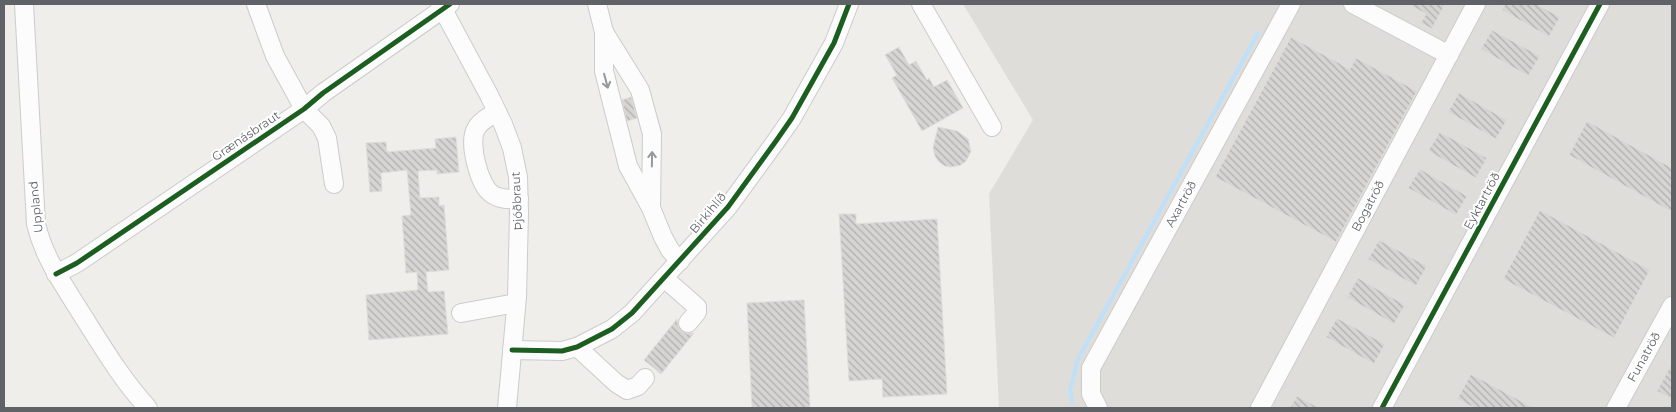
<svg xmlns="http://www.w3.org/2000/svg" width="1676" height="412" viewBox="0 0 1676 412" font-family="Montserrat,sans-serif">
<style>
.industrial{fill:#dfddda}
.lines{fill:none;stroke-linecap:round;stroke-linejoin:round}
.stream{stroke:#bfe0f9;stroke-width:4}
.building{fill:url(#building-back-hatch);stroke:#deddd9}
.minor-casing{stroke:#cbcccc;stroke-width:20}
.minor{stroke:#fdfcfc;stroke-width:18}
.cycleway-casing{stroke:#fff;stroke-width:8}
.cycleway{stroke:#1b5e20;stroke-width:5}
.oneway{stroke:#96999c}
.labels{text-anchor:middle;stroke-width:4;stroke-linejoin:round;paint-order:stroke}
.street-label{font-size:12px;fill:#5f6368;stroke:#fff}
</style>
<defs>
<pattern id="building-back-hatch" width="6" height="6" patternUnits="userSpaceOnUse" patternTransform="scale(1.25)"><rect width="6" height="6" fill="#d6d5d3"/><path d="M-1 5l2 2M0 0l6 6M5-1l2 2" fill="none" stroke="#b1b0af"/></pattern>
</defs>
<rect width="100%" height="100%" fill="#efeeea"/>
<path class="industrial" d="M963 4H1672V408H999L989 194 1033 120Z"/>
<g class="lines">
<path class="stream" d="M1072 401 1070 390 1078 359 1258 33"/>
</g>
<g class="building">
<path d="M1408 4H1445L1432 29 1421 23 1426 14Z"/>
<path d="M1505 4H1536L1560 17 1549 37 1502 10Z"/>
<path d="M1492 30 1540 56 1528 76 1481 49Z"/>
<path d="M1291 37 1350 69 1356 58 1417 91 1336 242 1215 177Z"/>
<path d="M899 47 909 65 916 61 927 80 929 78 934 87 947 80 963 108 922 131 892 78 897 75 885 55Z"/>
<path d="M1459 93 1507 120 1496 139 1448 112Z"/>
<path d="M631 97 637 118 627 121 622 100Z"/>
<path d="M1587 121 1672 168V212L1569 155Z"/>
<path d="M938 127 957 131 968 139 971 151 966 161 961 165 951 167 945 166 939 162 935 156 933 148Z"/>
<path d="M1440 132 1487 158 1476 178 1428 151Z"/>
<path d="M456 137 459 172 437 174V170L418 171 420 198 439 197V206L444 205 449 270 426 272 428 292 444 291 448 334 369 340 366 295 418 290 417 272 406 273 402 216 411 215 407 170 381 173 382 191 370 192 366 143 386 142 387 152 436 148 435 139Z"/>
<path d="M1420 169 1467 196 1456 215 1408 188Z"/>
<path d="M1540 210 1650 270 1614 338 1503 279Z"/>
<path d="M839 214H856V224L937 219 947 394 883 397 882 379 849 381Z"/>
<path d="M1379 240 1427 266 1416 286 1368 259Z"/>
<path d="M1358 278 1405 305 1394 324 1347 297Z"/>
<path d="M804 300 810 408H752L747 303Z"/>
<path d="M1337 318 1385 344 1374 364 1326 337Z"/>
<path d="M677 319 678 326 682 331 687 334 694 333 661 374 644 360Z"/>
<path d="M1672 363V399L1657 391Z"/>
<path d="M1471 374 1534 408H1475L1457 399Z"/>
<path d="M1297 396 1319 408H1290Z"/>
</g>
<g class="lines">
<g class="minor-casing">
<g id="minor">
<path d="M24 4 36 224C44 258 63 284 81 313 102 346 122 380 148 408"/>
<path d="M256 4 275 56 304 109 321 126 327 138 334 184"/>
<path d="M440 4 489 95 503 124 512 148 518 177 519 213 517 297 507 408"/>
<path d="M597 4 604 32V71L628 166 651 208 663 237 670 250 680 261"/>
<path d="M921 4 992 127"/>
<path d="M1353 4 1449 55"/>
<path d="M604 32 640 90 652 134 651 207"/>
<path d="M497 112C490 116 480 121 476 129 468 142 479 186 492 194 500 200 510 199 519 199"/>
<path d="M56 274 77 263 304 109 323 93 450 4"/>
<path d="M664 278 697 307V312L688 323"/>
<path d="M461 313 516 303"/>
<path d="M577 347 616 383 627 390 638 386 645 378"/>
<path d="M512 350 562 351 577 347 612 329 632 313 728 207 776 141 792 118 834 43 849 4"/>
<path d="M1098 408 1091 394V368L1291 4"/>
<path d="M1260 408 1476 4"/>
<path d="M1382 408 1600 4"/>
<path d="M1616 408 1672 306"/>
</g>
</g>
<use href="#minor" class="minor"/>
<g class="cycleway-casing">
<g id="cycleway">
<path d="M56 274 77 263 304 109 323 93 450 4"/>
<path d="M512 350 562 351 577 347 612 329 632 313 728 207 776 141 792 118 834 43 849 4"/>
<path d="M1382 408 1600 4"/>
</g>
</g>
<use href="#cycleway" class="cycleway"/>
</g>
<defs><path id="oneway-shaft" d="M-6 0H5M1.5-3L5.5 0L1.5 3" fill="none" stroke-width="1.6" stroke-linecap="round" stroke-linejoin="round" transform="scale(1.25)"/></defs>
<g class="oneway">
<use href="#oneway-shaft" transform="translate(606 81) rotate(75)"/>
<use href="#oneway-shaft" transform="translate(652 159) rotate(-89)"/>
</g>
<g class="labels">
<g class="street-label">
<text transform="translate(246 136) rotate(-34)" y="4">Grænásbraut</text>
<text transform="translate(517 201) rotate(-93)" y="4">Þjóðbraut</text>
<text transform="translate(1482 201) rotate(-62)" y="4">Eyktartröð</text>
<text transform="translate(1181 204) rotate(-61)" y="4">Axartröð</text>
<text transform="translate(1368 206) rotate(-62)" y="4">Bogatröð</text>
<text transform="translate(36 207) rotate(-96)" y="4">Uppland</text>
<text transform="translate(708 213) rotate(-50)" y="4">Birkihlíð</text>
<text transform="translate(1644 357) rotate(-61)" y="4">Funatröð</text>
</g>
</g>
<rect width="1676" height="412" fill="none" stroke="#5f6368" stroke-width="10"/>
</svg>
